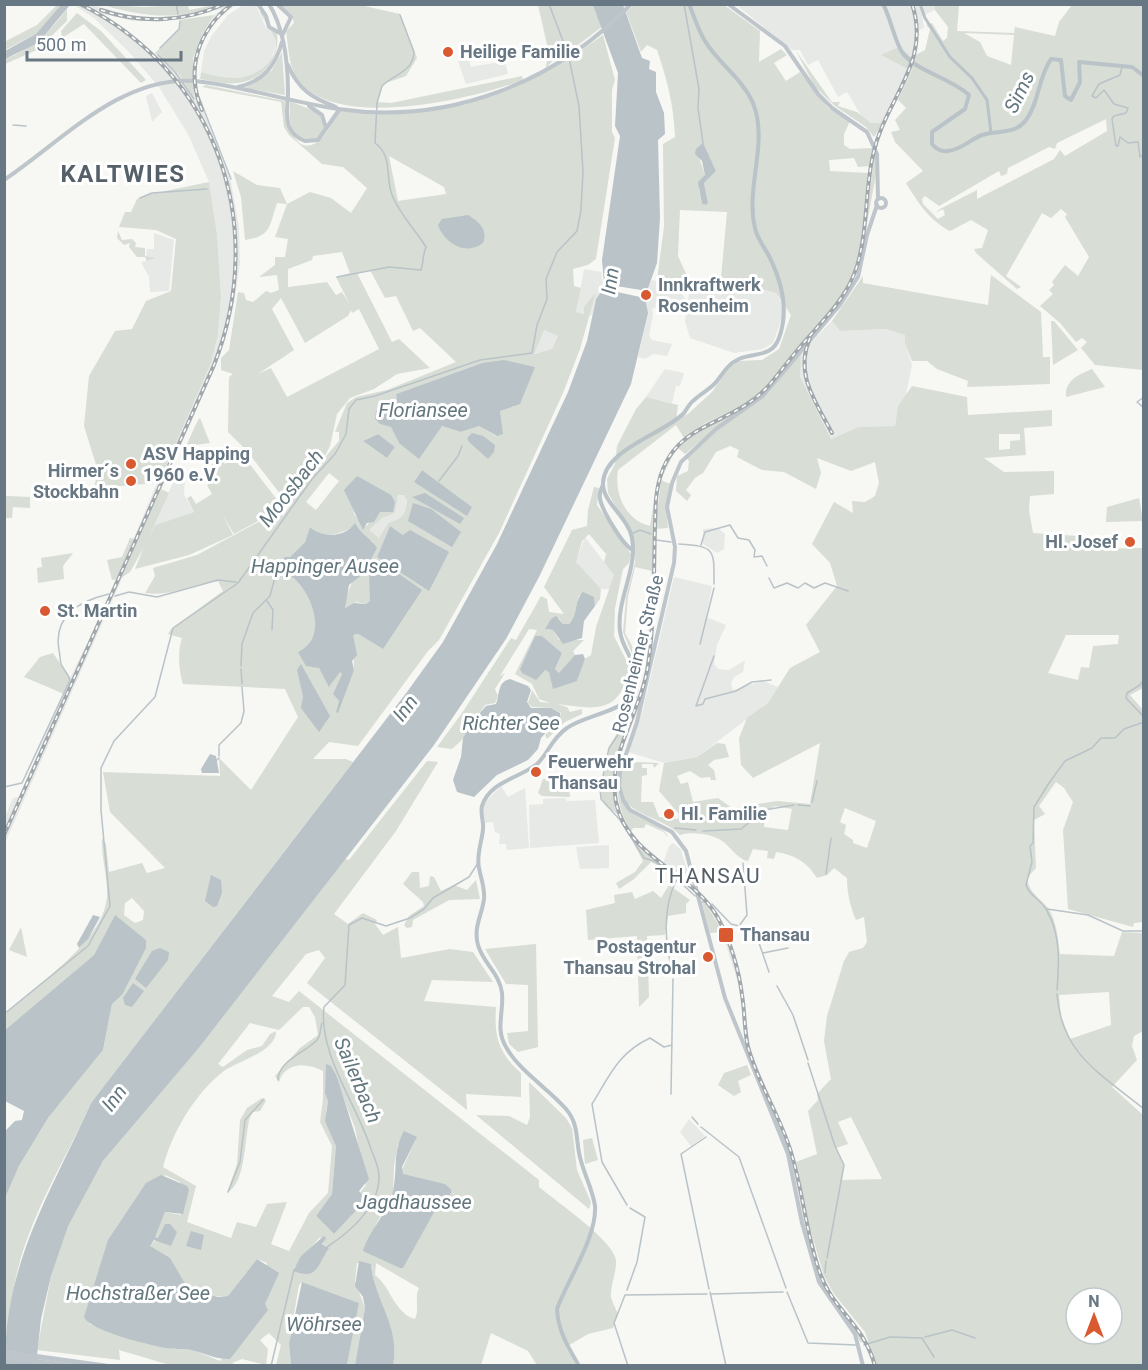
<svg xmlns="http://www.w3.org/2000/svg" width="1148" height="1370" viewBox="0 0 1148 1370" font-family="Roboto,sans-serif">
<style>
.built{fill:#e7e9e7;fill-rule:evenodd}
.green{fill:#d8ddd5;fill-rule:evenodd}
.water{fill:#b9c3c8}
.lines{fill:none;stroke-linecap:round;stroke-linejoin:round}
.stream{stroke:#b9c3c8;stroke-width:1.5}
.canal{stroke:#b9c3c8;stroke-width:3}
.river{stroke:#b9c3c8;stroke-width:4}
.secondary{stroke:#bec6cb;stroke-width:4}
.highway{stroke:#bec6cb;stroke-width:5}
.rail-casing{stroke:#a1a8ac;stroke-width:4}
.rail{stroke:#fff;stroke-width:1.5;stroke-dasharray:4.5;stroke-linecap:butt}
.poi-dot{fill:#d95931;stroke:#fff;stroke-width:2}
.labels{text-anchor:middle;stroke-width:6;stroke-linejoin:round;paint-order:stroke}
.poi-label{font-size:18px;font-weight:bold;fill:#677783;stroke:#fff;text-anchor:start}
.street-label{font-size:18px;fill:#677783;stroke:#fff}
.water-label{font-size:20px;font-style:italic;fill:#63777f;stroke:#fff}
.quarter-label{font-size:21px;letter-spacing:1.5px;fill:#556069;stroke:#fff}
.district-label{font-size:24px;font-weight:bold;letter-spacing:1.5px;fill:#556069;stroke:#fff}
</style>
<rect width="100%" height="100%" fill="#f7f7f4"/>
<g class="built">
<path d="M741 4H935V10L922 16 924 28 919 30 917 55H882L910 69 914 68 886 122 875 151 862 251 849 289 766 391 744 408 694 432 674 453 661 480 656 506 649 666 639 709 619 755 614 784 620 813 631 834 646 851 703 897 722 925 742 988 751 1052 792 1152 805 1218 821 1275 832 1295 864 1335 876 1365 859 1330 830 1295 819 1275 803 1218 790 1152 749 1053 740 989 720 926 703 899 644 852 633 840 619 815 614 793V775L617 754 637 708 647 665 654 501 658 478 674 449 687 435 705 423 741 407 764 390 842 296 855 268 870 166 883 124 871 123 862 117 847 92 838 97 818 60 808 65 800 50H792L739 7Z"/>
<path d="M74 5H93L128 15 154 18 191 13 218 5H235L216 21 202 43 197 63 196 84 200 102 231 182 239 227 240 263 234 304 215 368 5 843V817L13 798 19 797 70 678 107 603 174 442 211 363 218 335 221 297 217 234 209 182 189 136 159 87 129 52 94 18ZM222 9 214 15 196 49 192 72 194 98 179 74 127 30 103 14 133 21H164Z"/>
<path d="M243 5H256L266 28 274 33 276 45 271 60 253 76 226 79 201 72 204 51 212 35 228 15Z"/>
<path d="M469 59 471 67 505 61 508 74 466 84 458 61Z"/>
<path d="M152 93 162 112 152 122 146 96Z"/>
<path d="M154 233 174 240 169 291 150 292 149 277 141 262 146 261 147 249H154Z"/>
<path d="M584 269 601 272 603 284 600 288 603 289 596 299 592 315 576 312Z"/>
<path d="M651 280 677 285 685 299 684 309 656 303 655 308H652L653 315 649 336 652 340 672 344 667 356 653 354 645 359 638 357 648 313 645 298Z"/>
<path d="M728 280 776 293 785 309 773 343 763 349 734 353 690 338 685 321 690 287 721 295Z"/>
<path d="M832 321 840 331 886 329 906 335 905 344 912 365 905 399 898 406 895 426 858 427 831 439 809 399 800 377V365L801 353Z"/>
<path d="M544 330 558 336 552 349 533 354Z"/>
<path d="M665 369 684 373 680 386H676L672 403 646 397Z"/>
<path d="M177 473 185 476 184 495 194 512 155 525Z"/>
<path d="M398 495H404L407 499 406 512 402 518 388 523 379 538 368 530 382 518 395 513Z"/>
<path d="M718 528 725 534 724 549 717 553 703 544V529Z"/>
<path d="M585 537 614 575 610 589H601L575 562Z"/>
<path d="M674 577 712 586 706 617 726 625 717 645 714 664 718 669 729 670 745 660 743 672 734 677 731 683 733 690 763 681 778 687 768 703 697 757 664 763 628 752 643 709Z"/>
<path d="M501 786 508 797 525 788 529 848 507 850 506 844H499L500 834 495 832 493 822 485 823 483 805Z"/>
<path d="M565 798 567 801 595 800 599 843 530 848 529 805 543 804V799Z"/>
<path d="M673 843 681 850 688 873 683 878 663 863 669 846Z"/>
<path d="M609 845V868L580 869 576 847Z"/>
<path d="M689 1119 705 1136 691 1146 680 1132Z"/>
</g>
<g class="green">
<path d="M57 5H62L36 34 5 50 4 42 37 25Z"/>
<path d="M104 5 144 7 188 5 189 10 214 5C181 22 138 16 104 5Z"/>
<path d="M279 5H360L400 14 417 58 406 76 383 84 377 102 391 103 522 76 523 80C473 99 341 130 301 83 288 69 289 49 286 31L294 23 291 14Z"/>
<path d="M538 5H593L603 26 562 57 559 54 546 68 548 49Z"/>
<path d="M634 5H724L760 31 759 62 781 49 787 55 774 63 786 81 800 72 828 108 850 121 844 134V145L850 149 874 148 870 166 858 167 854 158 829 160 830 171 868 173 860 247 853 274 842 296 764 390 741 407 705 423 684 438 676 425 618 470C614 493 625 520 650 526L654 501 652 571 635 567 628 597 625 633 643 666 637 698H630L638 677 637 666 623 632 626 597 635 563 634 539 608 493 607 479 615 464 617 446 636 409 646 397 678 405 676 420 688 414 712 392 729 368 738 361 762 360 779 349 791 315 776 293 721 278 727 212 680 210 678 256 688 278 686 292 680 285 657 280 664 227 663 144 675 137C674 106 667 79 657 50L647 45 641 52 626 12ZM704 147 716 171 704 183 708 203 706 205 702 204 699 189 705 175 696 149Z"/>
<path d="M935 5H959L957 31 1014 33 1015 27 1055 36 1059 22 1072 5H1143V370L1095 365 1081 348 1087 342 1082 338 1076 342 1060 323 1040 306 1053 294 1049 290 1054 285 1052 282 1065 265 1078 276 1089 257 1065 217 1067 214 1061 209 1051 218 1042 213 1006 276 1021 287 1017 289 976 253 974 249 982 248 988 230 971 220 950 231C929 220 919 204 906 183L923 171 895 142 891 132 900 130 895 120 906 108 898 100 913 68 910 70 881 55 899 47 912 57 925 50 930 29 926 25 932 23 943 41 947 38 948 27 935 10ZM964 33 1014 35 1011 65 987 56 980 42ZM1106 119 1107 131 1065 156 1060 150 1054 159 977 199V190L940 209 935 213 943 209 945 215 938 219 923 204 922 199 925 196 939 206 999 171 1001 176 1007 174 1008 168 1049 147 1055 149 1057 143Z"/>
<path d="M67 9V21L37 50 5 64V59C32 49 50 32 67 9Z"/>
<path d="M260 12H262L268 27 277 33C281 64 256 87 224 83 216 82 208 80 200 79L201 72C225 79 247 83 266 65 272 60 276 52 276 44 276 35 264 22 260 12Z"/>
<path d="M77 13 101 31 146 80 141 83 84 24 62 38 61 31Z"/>
<path d="M214 15 203 33 193 58 194 99 179 74 155 53 179 29V20Z"/>
<path d="M603 35 615 80 612 90V132L615 138 596 259 588 265 573 269 574 286 581 288 576 312 584 314V307L596 292 580 349 563 393 499 533 439 640 428 651 358 746 329 742 313 759H346L353 762 91 1103C70 1150 43 1193 26 1242 14 1275 10 1311 5 1346V1198L19 1166 48 1118 103 1050 112 1004 122 995 115 915 94 955 5 1030V1014C36 984 103 943 107 897 108 876 101 858 102 838L106 844 109 872 142 863 147 873 165 868 110 812 103 772 220 776 219 758 251 790 298 717 285 689 183 684C179 671 177 652 182 638L168 634 171 629 223 591 218 581 235 582C204 576 176 598 145 593L155 576 153 568 197 555 279 511 283 516 293 501 290 498 339 441V432H335L347 403 356 397 387 390 456 362 420 328 413 331 396 296 385 298 370 270 357 273 392 342 399 339 430 368 397 374 374 389 350 398 337 414 330 446 325 456 284 499 247 451 228 432 229 377 233 374 221 370V358L229 350 238 292 244 293 246 300 253 302 266 291 271 293 279 290 277 275 259 277 275 265V257H285L288 239 275 237 287 204 277 203C269 226 272 236 245 240L241 197 233 171 257 185 280 188 287 204 310 192 331 198 351 213 367 188 343 167 322 164 289 135 284 127 281 102 202 87 206 85 285 101C284 120 297 163 322 138 330 130 332 118 340 111 448 121 516 98 603 35ZM389 156 444 187 446 194 398 201ZM342 252 350 273 336 277 350 305 342 292 336 295 327 282 288 287V269L312 260 313 256ZM281 298 305 343 348 316 351 310 352 313 359 309 379 349 287 397 271 368 258 374 294 350 272 309ZM544 330 558 336 552 349 534 354ZM482 363 514 407H505L500 411 502 434 496 436 479 426 461 432 442 426 433 436 399 443 391 426 380 424 379 409 390 412 398 409 396 394ZM378 434 395 447 387 458 363 441ZM422 470 472 507 414 482ZM329 473 339 481 316 510 306 502ZM398 495H404L407 500C406 515 403 518 388 523L379 538 369 530 382 518 395 513ZM353 505 392 512H380L365 527 354 514ZM390 526 403 535 377 557ZM310 527C323 538 336 536 351 528L373 542C361 564 350 584 343 606L347 608 356 602 366 604 370 601V574L383 649 358 634 353 635 354 670 336 712 339 701 333 694 342 674 340 671 330 686 319 668 300 651C335 638 307 583 284 571V557H290L305 542ZM132 898 144 911 143 920 135 923 124 915 125 903Z"/>
<path d="M796 51 832 102H840L838 106 857 112 871 123H883L874 137 866 127 835 106 815 87Z"/>
<path d="M282 52 285 95 245 88 272 70Z"/>
<path d="M290 101 319 113 325 128 317 139 306 140C287 131 290 119 290 101Z"/>
<path d="M875 151 876 174 862 251Z"/>
<path d="M209 182 217 234 221 297 218 335 211 363 158 483 94 488 98 471 84 426 89 376 115 331 132 329 146 301 171 291 176 239 156 230 119 227 125 212H131L137 199 146 195Z"/>
<path d="M118 231 122 240 132 239 136 243 135 247 145 248V256L155 258 147 261 145 257H137L129 247 130 243 124 245 117 238Z"/>
<path d="M991 275 1041 312 1043 357H1050V384L967 387 968 381 937 369 927 361H912L905 344V335L886 329 840 331 832 321 863 276V283L988 305Z"/>
<path d="M1051 321H1054L1078 350 1053 365Z"/>
<path d="M801 353 800 377 831 439 858 427 895 426 898 406 912 386 967 397 968 415 1052 410V426L1024 428 1026 455 984 458 1004 472 1054 471V494L1030 496 1029 510 1033 533 1093 537 1094 549 1143 548V688L1130 695 1143 710V922L1134 923 1133 927 1068 909 1063 830 1073 802 1064 788 1056 782 1039 806 1045 814 1034 820 1036 868 1027 878C1029 893 1039 897 1048 908 1057 921 1058 940 1060 954L1114 956 1122 932 1143 933V1031L1134 1036 1132 1046 1137 1060 1112 1087 1143 1115V1365H876L865 1332 834 1294 824 1276 807 1218 796 1162 817 1154 808 1111 818 1100 817 1094 831 1079 824 1041 827 1016 844 961 849 952 863 948 867 942 864 917 856 920C850 907 847 892 847 878L834 868 827 875 817 878C807 862 795 855 776 852L774 859 767 858 768 851 753 849 748 861C740 860 732 850 726 844 716 834 693 831 680 835 660 812 596 814 628 758L637 762 659 763 654 768 653 764H642V768H647V775L642 776 641 802H653L659 817 678 819 679 814 659 791 664 763 697 757 717 743 725 744 729 757 714 760 708 765 714 770 716 780H711L710 777 701 778 690 771 677 776 681 784 688 782 693 802 718 798 732 808 777 801 810 804 820 743 753 778 741 765 739 738 747 718 768 703 790 668 820 652 806 625 837 586 830 563 812 544 834 502 853 513 852 501 865 502 875 496 879 483 875 462 851 471 817 458 821 473 816 489 784 472 762 470 737 457 739 450 730 446 716 452 703 473 695 478 686 490 691 495 687 501 676 491 677 476 688 471 689 461 686 457 717 430 765 397ZM999 434H1020V440L1010 441V449L999 450ZM1066 635H1119L1118 644 1093 646 1089 668 1081 667 1078 680 1048 673ZM775 806 792 809 788 830 764 827 765 812ZM845 808 876 821 867 848 853 843V840L844 834 846 825 840 822ZM1109 992 1111 1025 1070 1039 1061 1016 1059 995ZM851 1117 882 1179 842 1180 844 1166 836 1148 848 1144 838 1122ZM1076 1298H1112V1334H1076Z"/>
<path d="M1092 369 1105 387 1066 397C1065 380 1078 375 1092 369Z"/>
<path d="M744 408 719 425 685 454 678 448 699 428Z"/>
<path d="M200 418 210 443 186 446 198 420Z"/>
<path d="M242 454 278 501 281 500 280 506 273 513 234 534 222 514 233 535 189 555 135 569 144 547 130 572 121 578 161 489 169 493 146 544 155 525 194 512 187 498 191 496 196 504 212 494 207 485 212 481 209 467 220 456 225 464Z"/>
<path d="M661 480 670 484 666 506 668 528 655 529Z"/>
<path d="M594 487 599 488 597 505 631 554 629 563 623 569 615 608 614 636 630 668C619 713 599 710 557 704L567 707 570 712 582 709V714L565 722 547 739 545 735 558 722 561 713 551 708 532 707 528 703 532 690 540 702 550 703 539 699 532 684 515 674 537 630 529 629 500 676 505 673 495 689 498 696 495 703 485 705 461 741 452 749 437 747 462 713 511 638 516 640 541 596 547 599 549 612 564 614 544 587 572 530 587 526 588 510ZM589 534 606 554 604 562 614 575 596 627 591 655 585 659 577 681 545 670 520 669 535 636H542L562 653 555 669 559 674 575 655 573 651 584 640H559L553 630H547L559 618 563 624H569L573 620 579 595 594 597 595 606 600 599 601 589 576 562 582 541Z"/>
<path d="M6 496 30 497V508L13 507 12 518H5Z"/>
<path d="M1139 498 1143 521 1106 522 1107 507Z"/>
<path d="M130 538 134 539 117 579 112 580 107 560 122 557Z"/>
<path d="M73 553 63 566 64 579 38 583 37 568 42 567 41 558Z"/>
<path d="M53 653 70 678 64 694 24 677 40 657Z"/>
<path d="M629 707 635 708C620 748 605 770 619 815L606 806 600 795 610 745 625 720Z"/>
<path d="M620 754 622 758C599 824 665 816 668 838L664 832 646 824 644 828H633L631 832C616 806 614 783 620 754Z"/>
<path d="M427 761 438 762 396 831 334 914 348 924 363 913 377 920 375 924 383 935 398 927 401 958 450 949 473 952 493 982 432 980 424 1001 496 1007C494 1036 498 1053 521 1073V1097L466 1094 467 1110 307 983 325 958 319 950 306 954 272 996 289 1002 299 991 539 1180V1187C557 1202 613 1240 616 1260 617 1272 610 1285 611 1297 612 1302 616 1309 618 1314L613 1328 588 1334 566 1347 576 1365H537L528 1351 491 1333 481 1365H393C401 1328 374 1300 371 1264L357 1263 355 1281 365 1308 355 1365H347L359 1303 302 1282 299 1285 289 1343 291 1365H276L281 1345 269 1333 260 1340 268 1349 266 1365 242 1359 232 1363 237 1365H170L119 1350 120 1360 37 1350 51 1276 67 1226 103 1161 198 1049 345 859 349 860ZM303 1007H309L315 1017 318 1035 300 1048 275 1076 279 1082C285 1062 306 1062 323 1071V1099L320 1122 332 1146 328 1193 309 1213 289 1251 271 1244 287 1202 267 1204 256 1227 237 1222 231 1238 187 1222 196 1186 163 1167C172 1132 196 1092 224 1071 238 1061 277 1051 276 1031L270 1034 262 1046 247 1050 223 1067 218 1064 250 1023 279 1030ZM331 1066 355 1128 366 1185 359 1194 366 1200 334 1234 316 1216 332 1194 336 1146 326 1111 328 1101 325 1094ZM416 1139 401 1172 405 1176 445 1184 452 1190 449 1198 436 1209 403 1267 400 1268 364 1248 393 1192 394 1166 398 1144ZM165 1175 180 1182 181 1215 165 1212 154 1237 158 1238 150 1245C167 1271 195 1300 228 1296L257 1259 267 1263 265 1305 220 1361 193 1350 167 1348 89 1324ZM320 1237 324 1245 328 1246 293 1269ZM376 1263 419 1288C414 1298 420 1308 415 1319 394 1313 391 1287 375 1275Z"/>
<path d="M568 776 570 797 542 796 538 793 543 779Z"/>
<path d="M634 844H637L660 864 659 866 651 862 634 879 619 889 616 883 635 872 643 861Z"/>
<path d="M412 872H419L420 888 429 886 430 876 434 877 441 891 454 885 467 890 476 880 480 899 449 900 413 920 412 927 407 928 404 925 409 916 424 906 423 902 403 884Z"/>
<path d="M669 885 690 900 686 904V913L668 916 665 935 647 936 649 997 639 1007 637 936 588 940 586 910 615 903 614 895 632 892 635 899 653 891 661 898Z"/>
<path d="M702 903 706 904 723 932 710 933Z"/>
<path d="M21 927 27 957 9 950Z"/>
<path d="M536 944 538 1047 518 1052 509 1044 507 1033 528 1031V985L506 984 485 949Z"/>
<path d="M745 1045 790 1152 803 1218 819 1275 830 1295 866 1342H860C851 1319 831 1303 820 1280 805 1246 802 1206 793 1169 784 1131 760 1082 745 1045Z"/>
<path d="M747 1065 751 1075 738 1081 741 1092 734 1096 718 1085 724 1073Z"/>
<path d="M529 1082 566 1118 572 1128 577 1170 591 1202 589 1209 476 1115 509 1116 527 1125 530 1117Z"/>
<path d="M262 1098 266 1101 260 1111 253 1112 250 1117C244 1136 247 1182 227 1193L237 1164 240 1120 247 1108Z"/>
<path d="M592 1138 598 1160 585 1164 583 1140Z"/>
</g>
<g class="water">
<path d="M62 4 70 5 38 43 5 59V51L36 34Z"/>
<path d="M593 5H623L642 58 650 61 649 69 656 72V92L664 113 665 134 658 140 660 218 657 263 647 291 604 284 602 260 620 136 615 126 618 73Z"/>
<path d="M703 143 716 171 704 183 708 203 706 205 702 204 698 182 705 175 702 161 695 154 696 149Z"/>
<path d="M468 215C479 222 488 229 483 243 466 256 445 244 438 225L442 219Z"/>
<path d="M603 289 645 298 648 313 631 384 540 575 506 639 434 745 198 1049 103 1161 68 1226 51 1276 41 1319 36 1365 5 1366C4 1263 51 1193 91 1103L407 692 443 642 497 544 568 392 587 341 596 299Z"/>
<path d="M504 360 535 367 520 404 500 411 503 434 497 436 479 426 461 432 442 426 419 459 399 443 391 427 380 424 375 419 376 411 379 408 390 412 398 409 396 394 482 363Z"/>
<path d="M472 433 483 436 495 445 494 452 488 459 469 442 467 438Z"/>
<path d="M378 434 395 447 387 458 363 441Z"/>
<path d="M422 470 472 507 467 516 414 482Z"/>
<path d="M357 476 391 495 395 502 393 512H380L374 522 367 523 363 530 344 490Z"/>
<path d="M425 493 464 518 460 524 412 497Z"/>
<path d="M413 503 431 509 461 532 452 547 408 521Z"/>
<path d="M355 523C361 535 370 537 377 548L363 574 349 585 345 608 354 603 366 604 370 601 369 572 379 560 422 590 383 649 358 634 353 635 357 655 352 661 354 670 338 713 336 712 339 701 333 694 342 674 340 672 329 687 319 668 306 666 298 652C332 637 310 585 284 571V557H290L305 542 310 527C322 538 345 538 355 523Z"/>
<path d="M390 526 403 535 410 530 449 552 429 591 377 557Z"/>
<path d="M583 592 594 597 595 606 584 621 582 638 563 644 553 630 545 629 551 619 556 616 563 624H569C578 616 574 600 583 592Z"/>
<path d="M535 636H542L562 653 555 669 559 673 575 655 583 654 585 659 577 681 553 689 549 672 545 670 536 680 522 673 520 669Z"/>
<path d="M301 664 330 716 319 732 301 708 303 696 297 670Z"/>
<path d="M510 679 528 686 531 690 527 702 531 708H551L560 713V717L541 738 538 749 528 760 497 775 474 797 457 792 453 780 461 757 463 738 473 721 486 706 496 704C500 694 497 682 510 679Z"/>
<path d="M210 754 216 756 219 773H202L201 769Z"/>
<path d="M211 875 221 880 222 893 217 906 213 907 205 901Z"/>
<path d="M93 915 100 917 88 939 79 948 77 944Z"/>
<path d="M115 915 146 940V948L122 995 112 1004 103 1050 48 1118 19 1166 5 1198V1131L15 1121 22 1120 24 1111 5 1101V1030L94 955Z"/>
<path d="M160 948 169 952 168 960 146 988 135 979 152 951Z"/>
<path d="M133 983 144 991 132 1007 125 1005 123 998Z"/>
<path d="M326 1064 331 1066 337 1077 369 1179 359 1191 366 1200 334 1234 316 1216 332 1194 336 1146 325 1121 328 1101 325 1094Z"/>
<path d="M404 1131 417 1137 402 1167 403 1174 445 1184 452 1190 449 1198 436 1209 403 1268H400L363 1251C369 1230 389 1212 393 1191 398 1169 392 1153 404 1131Z"/>
<path d="M161 1175 187 1186 189 1190 183 1214 165 1212 155 1237 158 1238 165 1224H170L177 1232 171 1246 154 1240 150 1246 170 1258 184 1282 193 1290 218 1297 228 1296 257 1259 279 1273 265 1304 268 1310 230 1359C214 1359 210 1355 195 1351 186 1348 176 1350 166 1348 150 1345 90 1331 84 1317L108 1240 146 1183Z"/>
<path d="M191 1231 204 1235 201 1250 186 1246Z"/>
<path d="M324 1236 326 1238 322 1244 329 1248C316 1267 318 1280 293 1271L301 1256Z"/>
<path d="M359 1261 371 1264C374 1300 401 1327 393 1365H355L365 1308 363 1297 355 1286Z"/>
<path d="M302 1282 359 1303 347 1365H291L289 1343Z"/>
</g>
<g class="lines">
<g class="stream">
<path d="M176 4 178 14"/>
<path d="M549 4 568 54"/>
<path d="M684 4 699 89 698 108 703 143"/>
<path d="M160 48 179 29 180 22"/>
<path d="M158 55 175 72 194 99"/>
<path d="M1122 67 1120 75 1099 84 1092 96 1096 98 1104 90 1114 104 1128 108 1126 113 1114 116 1112 119 1116 146H1118L1120 137 1128 143 1138 142 1140 157 1144 154"/>
<path d="M199 97 231 179"/>
<path d="M13 125 26 126"/>
<path d="M140 198 152 193 207 189"/>
<path d="M337 277 389 267 421 270C424 261 422 257 426 247 416 231 399 213 392 195 385 176 393 156 375 143L377 103 382 86C393 74 413 73 414 52L400 15"/>
<path d="M1144 397 1137 402 1144 408"/>
<path d="M439 481 458 456 462 446"/>
<path d="M631 534 640 530 651 534"/>
<path d="M656 540 671 542"/>
<path d="M679 544C716 546 714 550 714 584"/>
<path d="M701 545 705 532 730 525 738 538 749 540 755 550 754 557 762 556 767 566"/>
<path d="M769 578 774 588 787 583 798 588 805 583 814 588 825 583 848 591"/>
<path d="M115 596 129 592 157 597 218 580 236 582"/>
<path d="M267 601 273 610 272 630"/>
<path d="M700 644 714 588"/>
<path d="M714 656 696 706 703 704 705 699 736 691 752 682 771 680"/>
<path d="M241 666 242 644 249 624 253 613 270 596 277 570"/>
<path d="M241 669 242 684"/>
<path d="M1144 679 1140 685 1127 693 1126 698 1144 717"/>
<path d="M627 700 629 709 624 726 609 748 600 790 601 799 620 820 644 858 654 861 677 879C661 909 665 944 673 975"/>
<path d="M219 756V745L241 723 244 711 242 687"/>
<path d="M216 761 219 758"/>
<path d="M4 787 22 783 70 680C68 674 64 670 61 664 60 660 60 654 59 650 53 616 79 601 109 594"/>
<path d="M812 802 817 781"/>
<path d="M798 805 810 806"/>
<path d="M675 828 696 830"/>
<path d="M703 831 741 829 764 810 794 805"/>
<path d="M826 874 831 838"/>
<path d="M678 880 695 896"/>
<path d="M702 902H705"/>
<path d="M712 904 731 924 739 926 747 915 743 863"/>
<path d="M1047 909 1088 915 1123 931H1144"/>
<path d="M742 935 757 937 769 972"/>
<path d="M758 937H781"/>
<path d="M763 953 788 948"/>
<path d="M777 986 793 1015 808 1060"/>
<path d="M1057 990C1059 964 1061 935 1047 911 1042 900 1030 897 1026 885L1032 862 1030 846 1033 843 1034 807 1049 783 1065 761 1092 748 1101 738H1115L1124 729 1144 722"/>
<path d="M1057 994C1061 1054 1101 1074 1144 1109"/>
<path d="M4 1014 88 946 110 906 101 810V768L114 741 155 697 173 628 238 583 312 479 335 454 346 434 349 409 356 400 375 396 480 360 532 353 537 325 547 299 546 279 557 252 577 231 581 210 583 172 579 106 569 58"/>
<path d="M808 1063 835 1146 844 1165 827 1258"/>
<path d="M278 1080C278 1061 306 1052 317 1040 321 1036 320 1028 322 1023"/>
<path d="M671 1094 673 979"/>
<path d="M692 1117 698 1124"/>
<path d="M701 1127 739 1157 786 1288"/>
<path d="M706 1137 681 1154 709 1289"/>
<path d="M228 1192 240 1162 245 1120 264 1099"/>
<path d="M627 1205 602 1162 592 1104C610 1075 618 1053 650 1038L664 1047 672 1045"/>
<path d="M327 1247C350 1232 380 1206 379 1176 379 1167 374 1157 371 1149 357 1105 318 1053 324 1007L345 985 349 925 362 918 386 926 410 918 424 909 433 898 469 877 478 863"/>
<path d="M825 1273 826 1261"/>
<path d="M627 1290 637 1262 645 1217 630 1208"/>
<path d="M710 1292 726 1366"/>
<path d="M787 1292 808 1343 856 1345"/>
<path d="M711 1294 783 1292"/>
<path d="M925 1337 952 1330 975 1338"/>
<path d="M864 1345 890 1337 922 1338 934 1357"/>
<path d="M271 1366 294 1270"/>
<path d="M628 1366 614 1323 625 1295 707 1294"/>
</g>
<path class="canal" d="M920 4 925 18 950 57 972 78 987 100 991 133"/>
<g class="river">
<path d="M883 4C891 19 894 39 902 52 915 71 951 78 969 95L965 109 932 132V144C936 149 941 152 948 151 961 150 971 139 982 135 998 130 1015 135 1026 120 1039 103 1038 78 1051 59L1061 60 1065 96 1071 100 1080 82 1079 62 1132 67 1144 76"/>
<path d="M603 485C601 489 599 494 600 499 602 510 623 546 633 550"/>
<path d="M579 1366C568 1347 558 1331 557 1309 568 1279 597 1237 595 1206 593 1191 585 1176 581 1161 575 1142 580 1125 566 1109 548 1088 519 1071 506 1047 495 1029 504 1012 502 993 500 974 483 963 478 945 473 928 482 915 484 899 485 888 481 879 479 868 476 855 482 842 483 829 484 822 480 813 482 806 490 781 520 778 537 764 548 754 551 739 567 728 583 716 620 712 629 697 648 666 623 657 620 631 616 600 638 569 632 538 628 517 602 502 603 483 604 449 664 434 684 413 687 409 689 404 693 401 701 393 711 389 717 381 724 372 728 364 739 359 754 352 772 358 779 338 789 311 782 282 769 256 764 247 757 238 755 228 745 187 769 143 753 103 742 78 718 63 705 41 698 30 694 16 689 4"/>
</g>
<g class="secondary">
<path d="M258 4 266 16 269 27 280 33"/>
<path d="M269 4C285 30 288 63 288 92 288 103 285 115 289 126 292 134 297 138 305 141L318 140 339 110"/>
<path d="M277 4 291 17 282 36"/>
<path d="M728 4 785 46 818 94 832 108 867 132 877 154 878 199"/>
<path d="M288 65C298 89 312 98 336 107"/>
<path d="M238 87C263 81 275 67 282 42"/>
<path d="M309 106 322 115 326 128"/>
<path d="M4 180C61 142 121 75 195 81 243 86 290 102 338 109 448 125 554 84 631 4"/>
<circle cx="881" cy="203" r="5"/>
<path d="M863 1366 855 1334 819 1282 802 1223 788 1154 725 998 686 851 672 832 630 810 623 800 619 786 620 772 637 722 674 563 675 547 667 507 672 483 681 462 716 429 763 396 840 305 858 277 867 235 877 205"/>
</g>
<g class="highway">
<path d="M4 1352 105 1366"/>
<path d="M4 1357 70 1366"/>
</g>
<g class="rail-casing">
<g id="rail">
<path d="M101 10C142 24 185 22 224 4"/>
<path d="M202 110C185 70 198 30 232 4"/>
<path d="M810 338C794 374 816 402 832 433"/>
<path d="M4 835 214 365C269 225 217 72 80 4"/>
<path d="M875 1366C864 1324 832 1309 820 1273 806 1233 803 1192 791 1152 780 1116 758 1083 748 1047 744 1030 745 1012 742 995 739 970 730 940 718 918 692 871 628 859 616 802 607 753 641 713 648 665 656 611 653 554 656 499 664 417 730 432 771 383 781 371 790 359 800 347 821 322 847 299 857 266 870 223 863 175 880 132 897 88 929 55 912 4"/>
</g>
</g>
<use href="#rail" class="rail"/>
</g>
<g class="poi-dot">
<circle cx="448" cy="52" r="6"/>
<circle cx="646" cy="295" r="6"/>
<circle cx="131" cy="464" r="6"/>
<circle cx="131" cy="481" r="6"/>
<circle cx="1130" cy="542" r="6"/>
<circle cx="45" cy="611" r="6"/>
<circle cx="536" cy="772" r="6"/>
<circle cx="669" cy="814" r="6"/>
<rect x="718" y="927" width="16" height="16" rx="3"/>
<circle cx="708" cy="957" r="6"/>
</g>
<g class="labels">
<g class="poi-label">
<text x="460" y="58">Heilige Familie</text>
<text x="658" y="291">Innkraftwerk<tspan x="658" dy="21">Rosenheim</tspan></text>
<text x="143" y="460">ASV Happing<tspan x="143" dy="21">1960 e.V.</tspan></text>
<text x="119" y="477" text-anchor="end">Hirmer´s<tspan x="119" dy="21">Stockbahn</tspan></text>
<text x="1118" y="548" text-anchor="end">Hl. Josef</text>
<text x="57" y="617">St. Martin</text>
<text x="548" y="768">Feuerwehr<tspan x="548" dy="21">Thansau</tspan></text>
<text x="681" y="820">Hl. Familie</text>
<text x="740" y="941">Thansau</text>
<text x="696" y="953" text-anchor="end">Postagentur<tspan x="696" dy="21">Thansau Strohal</tspan></text>
</g>
<g class="street-label">
<text transform="translate(638 654) rotate(-76)" y="6">Rosenheimer Straße</text>
</g>
<g class="water-label">
<text transform="translate(1019 92) rotate(-64)" y="7">Sims</text>
<text transform="translate(610 281) rotate(-82)" y="7">Inn</text>
<text x="423" y="417">Floriansee</text>
<text transform="translate(291 488) rotate(-52)" y="7">Moosbach</text>
<text x="325" y="573">Happinger Ausee</text>
<text transform="translate(405 708) rotate(-53)" y="7">Inn</text>
<text x="511" y="730">Richter See</text>
<text transform="translate(358 1080) rotate(67)" y="7">Sailerbach</text>
<text transform="translate(114 1098) rotate(-53)" y="7">Inn</text>
<text x="414" y="1209">Jagdhaussee</text>
<text x="138" y="1300">Hochstraßer See</text>
<text x="324" y="1331">Wöhrsee</text>
</g>
<g class="quarter-label">
<text x="708" y="883">THANSAU</text>
</g>
<g class="district-label">
<text x="123" y="182">KALTWIES</text>
</g>
</g>
<rect width="1148" height="1370" fill="none" stroke="#677783" stroke-width="12"/>
<g transform="translate(1094 1316)"><circle r="28" fill="#ffffff" stroke="#c2c9cd" stroke-width="1.5"/>
<path d="M0-4.5L10 22L0 15L-10 22Z" fill="#d95931"/>
<text y="-9" font-size="16" font-weight="bold" text-anchor="middle" fill="#677783">N</text>
</g>
<path d="M27 51v9h154v-9" fill="none" stroke="#677783" stroke-width="3"/>
<text x="36" y="51" font-size="18" fill="#677783" stroke="#ffffff" stroke-width="4.5" paint-order="stroke">500 m</text>
</svg>
